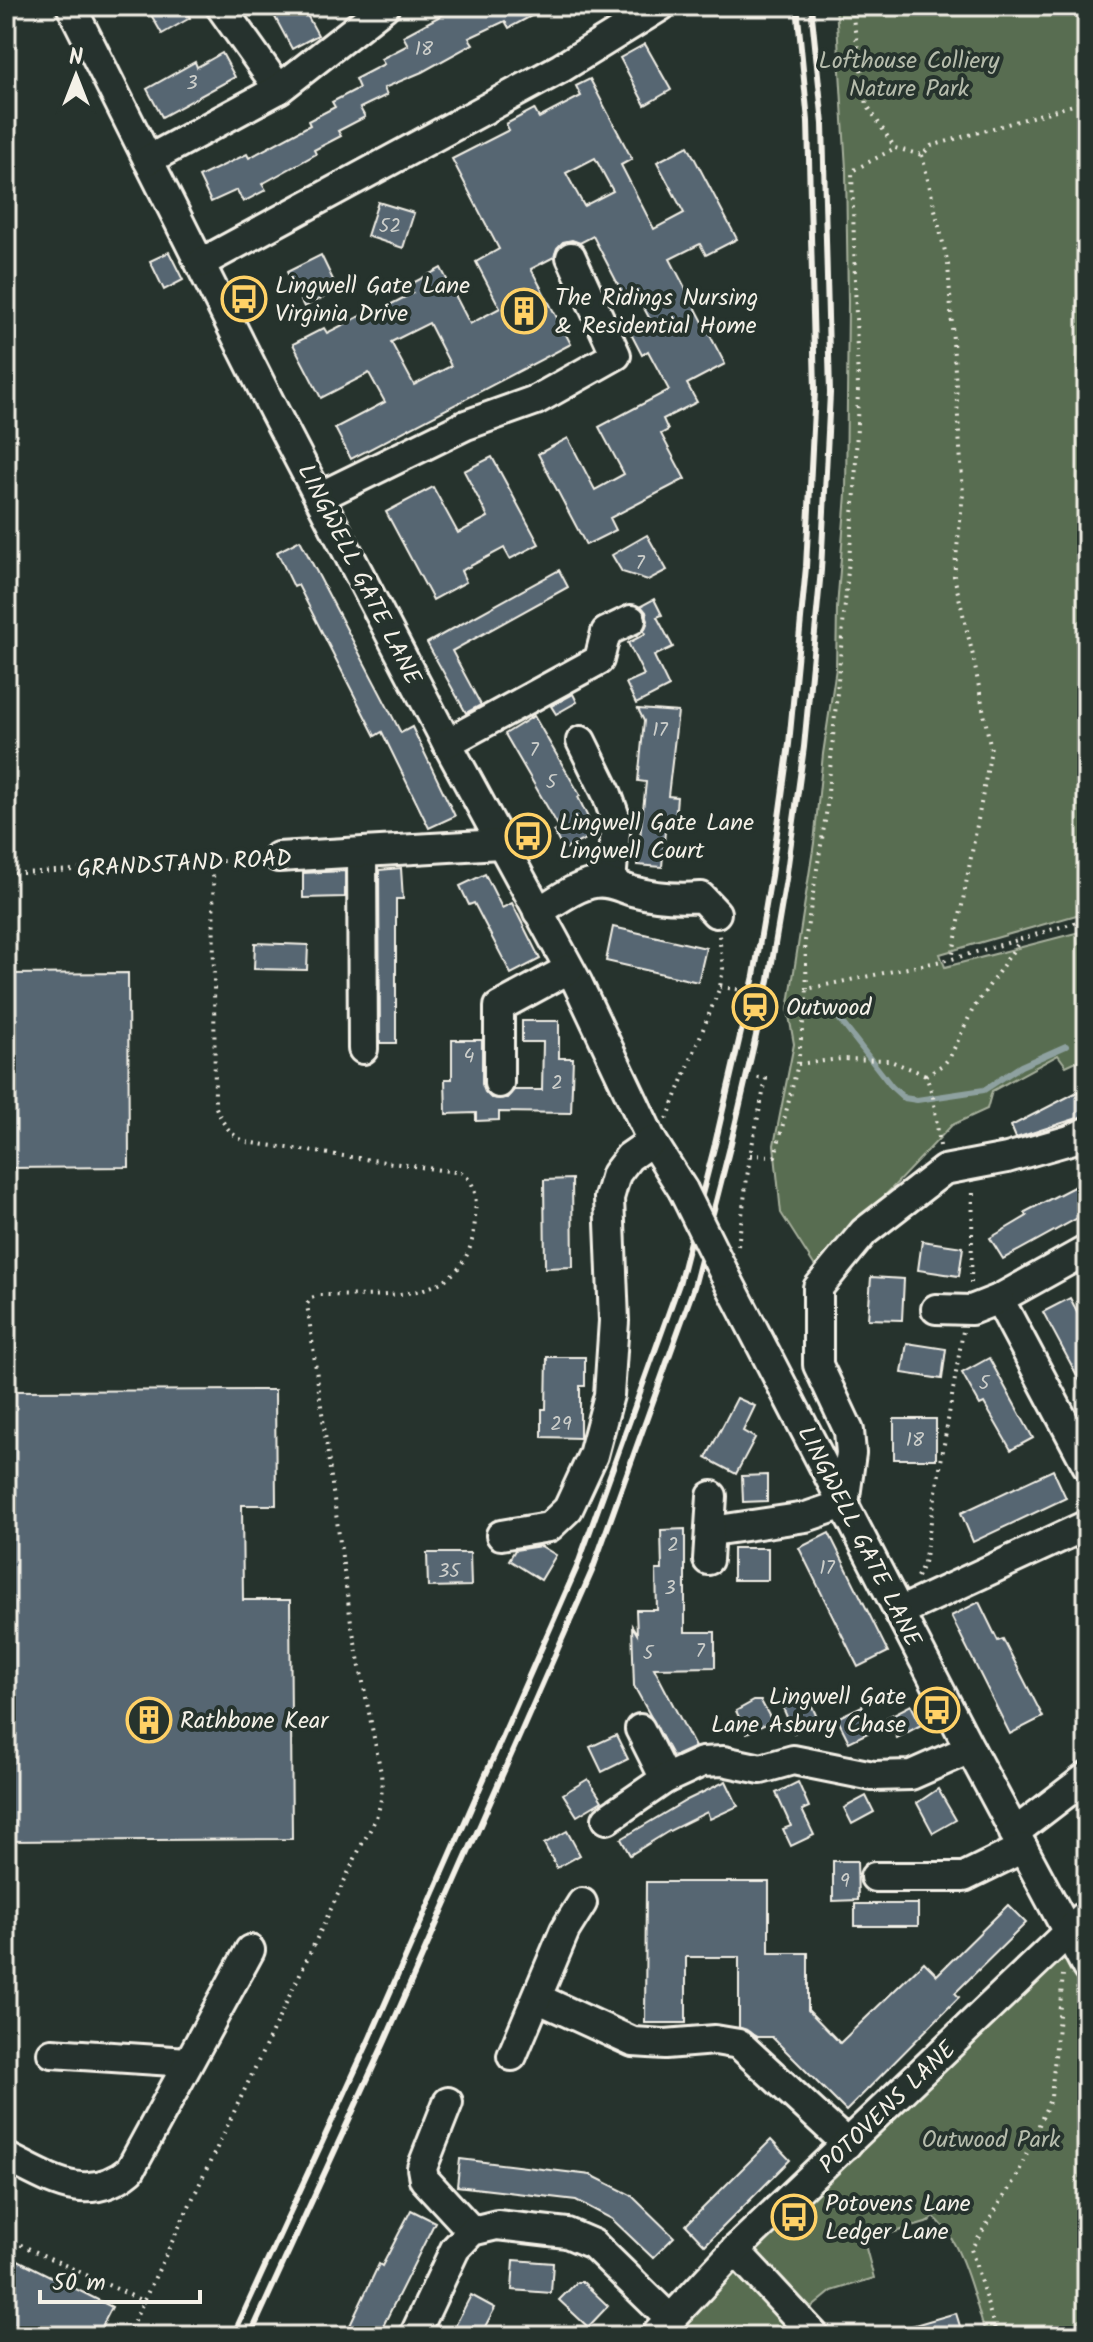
<svg xmlns="http://www.w3.org/2000/svg" width="1093" height="2342" viewBox="0 0 1093 2342" font-family="Kalam,sans-serif">
<style>
.green{fill:#596d51;stroke:#a6af9c;stroke-width:2}
.lines{fill:none;stroke-linecap:round;stroke-linejoin:round}
.stream{stroke:#8ea1a0;stroke-width:6}
.building{fill:#566672;stroke:#f4f1e8;stroke-width:2;fill-rule:evenodd}
.minor-casing{stroke:#f4f1e8;stroke-width:34}
.path{stroke:#f4f1e8;stroke-width:4;stroke-dasharray:2 6;stroke-linecap:butt}
.minor{stroke:#26332d;stroke-width:28}
.rail{stroke:#f4f1e8;stroke-width:6}
.minor-bridge-casing{stroke:#f4f1e8;stroke-width:34;stroke-linecap:butt}
.minor-bridge{stroke:#26332d;stroke-width:28}
.labels{text-anchor:middle;stroke-width:8;stroke-linejoin:round;paint-order:stroke}
.number-label{font-size:20px;fill:#ccceca}
.park-label{font-size:24px;fill:#b6bcac;stroke:#26332d}
.poi-label{font-size:24px;fill:#f4f1e8;stroke:#26332d;text-anchor:start}
.street-label{font-size:24px;fill:#f4f1e8;stroke:#26332d}
</style>
<rect width="100%" height="100%" fill="#26332d"/>
<filter id="ink" filterUnits="userSpaceOnUse"><feTurbulence type="fractalNoise" baseFrequency=".0125" numOctaves="2"/><feDisplacementMap in="SourceGraphic" scale="16" xChannelSelector="R" yChannelSelector="G"/><feConvolveMatrix kernelMatrix="1 2 1 2 8 2 1 2 1" color-interpolation-filters="sRGB"/></filter>
<g filter="url(#ink)">
<g class="green">
<path d="M836 6H1087V912L940 954 945 967 1087 930V1056L1066 1066 1058 1055 992 1091 987 1109 952 1125 816 1268 781 1213 774 1145 794 1044 788 1010 814 843 823 754 836 668 837 608 846 494 848 303 846 169Z"/>
<path d="M1068 1931 1087 1968V2336H986C975 2301 962 2240 934 2217L929 2222 864 2241 874 2278 832 2291 799 2318 805 2336H654Z"/>
</g>
<g class="lines">
<path class="stream" d="M840 1020 892 1087 904 1098 917 1100 984 1090 1021 1066 1066 1046"/>
</g>
<g class="building">
<path d="M146 6H183L190 18 162 34Z"/>
<path d="M269 6H302L318 35 292 49Z"/>
<path d="M471 6H550L509 28 505 21 469 38 473 44 422 72 384 88 387 95 360 108 365 117 338 131 341 136 314 150 316 154 262 184 266 190 243 202 237 190 211 202 199 177 247 154 249 158 310 125 308 121 335 107 332 102 359 88 355 79 384 64 381 59 408 45 403 36 453 9 456 13Z"/>
<path d="M645 44 671 90 645 105 620 58Z"/>
<path d="M222 53 235 77 162 117 147 89 195 62 197 67Z"/>
<path d="M590 79 632 159 621 165 654 229 684 213 657 162 688 146 737 239 706 255 700 244 670 259 725 364 687 384 697 402 663 419 668 430 661 434 685 479 610 518 616 530 586 545 538 454 568 438 595 490 624 474 599 427 669 390 648 351 642 355 631 334 652 323 633 288 623 294 593 236 580 243 572 240 563 242 557 248 554 257 531 269 571 344 351 459 335 428 385 402 369 373 321 398 293 344 324 328 327 333 372 310 374 313 413 293 409 285 441 268 470 324 500 308 476 262 499 249 452 159 509 130 506 124 534 109 539 118 581 96 576 86ZM595 158 613 191 584 206 566 173ZM429 323 451 366 414 385 391 342Z"/>
<path d="M378 202 414 213 403 248 367 236Z"/>
<path d="M169 252 183 280 164 290 150 261Z"/>
<path d="M321 255 338 290 304 307 287 272Z"/>
<path d="M492 457 539 544 510 559 504 548 461 571 466 582 433 600 386 512 433 487 458 533 488 517 464 471Z"/>
<path d="M647 535 667 570 648 580 622 572 612 555Z"/>
<path d="M300 540 401 733 412 727 455 816 429 828 382 732 375 736 298 585 294 587 277 552Z"/>
<path d="M559 570 568 587 452 651 481 705 466 713 427 643Z"/>
<path d="M654 599 662 615 657 617 673 647 654 656 669 687 636 704 626 683 644 675 628 643 645 634 644 631 648 621 646 612 641 606Z"/>
<path d="M573 694 577 702 556 714 551 706Z"/>
<path d="M638 709 678 712 668 796 677 797 675 820 666 819 662 867 637 865 646 782 638 781 644 721Z"/>
<path d="M534 716 580 795 578 797 596 834 563 850 554 832 560 829 505 734Z"/>
<path d="M401 868 403 899H396V1043H380L379 870Z"/>
<path d="M345 871V897L303 898V873Z"/>
<path d="M485 874 502 908 512 903 540 959 511 974 474 903 469 905 460 886Z"/>
<path d="M613 927 706 948 698 982 606 961Z"/>
<path d="M255 943 308 945 307 970 254 969Z"/>
<path d="M128 973 129 1167 7 1168 6 974Z"/>
<path d="M522 1021H559V1058H573L571 1113 499 1112V1120L476 1121V1113L446 1114 445 1079H452V1040H482V1084L485 1092 491 1098H507L514 1090H542L543 1042H522Z"/>
<path d="M1087 1087V1115L1016 1138 1011 1126Z"/>
<path d="M572 1179 573 1267 545 1268 544 1180Z"/>
<path d="M1087 1180V1213L1003 1259 990 1238 1027 1216 1025 1212Z"/>
<path d="M922 1241 963 1247 959 1276 918 1270Z"/>
<path d="M871 1277 904 1279 902 1320 868 1319Z"/>
<path d="M1070 1298 1087 1330V1394L1043 1312Z"/>
<path d="M907 1343 946 1349 942 1379 902 1373Z"/>
<path d="M547 1357H585V1386H580V1438L542 1437V1409H546Z"/>
<path d="M989 1358 1033 1438 1011 1450 984 1403 980 1405 962 1373Z"/>
<path d="M275 1390 276 1505H242L243 1600H290L292 1839 6 1841V1391Z"/>
<path d="M737 1398 755 1406 743 1431 755 1438 736 1474 706 1458Z"/>
<rect x="894" y="1419" width="42" height="40"/>
<path d="M1053 1470 1066 1498 973 1542 961 1513Z"/>
<path d="M767 1475V1501L743 1502 742 1476Z"/>
<path d="M685 1529V1632H715V1667L654 1668 695 1747 673 1757 634 1686 632 1626 637 1634 636 1610H657L656 1570H662L661 1530Z"/>
<path d="M829 1533 888 1652 858 1667 799 1548Z"/>
<path d="M541 1546 556 1555 541 1580 509 1560 515 1550Z"/>
<rect x="733" y="1548" width="35" height="32"/>
<path d="M427 1553H470L471 1586 428 1587Z"/>
<path d="M979 1602 998 1641 1003 1639 1043 1717 1010 1734 951 1616Z"/>
<path d="M808 1697 819 1722 794 1733 783 1708Z"/>
<path d="M754 1701H761L772 1721 747 1733 736 1711Z"/>
<path d="M911 1705 921 1725 897 1738 886 1718Z"/>
<path d="M862 1706 874 1730 849 1742 837 1718Z"/>
<path d="M616 1735 628 1759 602 1772 590 1747Z"/>
<path d="M588 1779 602 1801 577 1816 563 1794Z"/>
<path d="M726 1781 738 1806 710 1819 707 1812 669 1831 630 1855 621 1839 687 1800Z"/>
<path d="M798 1782 809 1807 802 1810 814 1835 791 1846 783 1829 791 1826 776 1793Z"/>
<path d="M938 1789 956 1820 933 1833 917 1803Z"/>
<path d="M866 1796 874 1812 852 1824 844 1808Z"/>
<path d="M567 1831 580 1855 557 1868 544 1844Z"/>
<path d="M833 1861H857L858 1900 833 1901Z"/>
<path d="M646 1882H769V1953H808V2010L840 2043 924 1962 937 1975 1008 1905 1026 1923 955 1993 959 1997 846 2111 772 2037H757L739 2027V1957H686V2023H645Z"/>
<rect x="855" y="1904" width="63" height="22"/>
<path d="M771 2140 790 2160 705 2245 686 2225Z"/>
<path d="M460 2159 591 2175 631 2195 674 2237 653 2258 612 2219 576 2200 457 2186Z"/>
<path d="M411 2210 435 2222 378 2336H345L379 2264 382 2266Z"/>
<path d="M6 2254 112 2307 97 2336H6Z"/>
<path d="M514 2260 553 2263 551 2293 512 2290Z"/>
<path d="M577 2282H583L608 2306 588 2327 559 2300Z"/>
<path d="M471 2295 495 2308 480 2336H450Z"/>
<path d="M956 2313 963 2336H894V2331Z"/>
</g>
<g class="lines">
<g class="minor-casing">
<g id="minor">
<path d="M71 6 274 411 447 743 577 982 652 1141 683 1190"/>
<path d="M220 6 279 89"/>
<path d="M148 160 279 89 385 6"/>
<path d="M201 263 561 68 661 6"/>
<path d="M321 496 466 425 536 400 616 355 571 257"/>
<path d="M581 741 607 794 616 820 611 883"/>
<path d="M447 743 599 660 606 632 631 620"/>
<path d="M362 853 363 1049"/>
<path d="M278 857 500 844"/>
<path d="M538 912C555 902 575 886 595 883 609 881 619 887 632 891 654 897 678 899 701 897L716 913"/>
<path d="M499 1083V1007L569 969"/>
<path d="M1087 1250 999 1299 1087 1465"/>
<path d="M724 1273 970 1749 1087 1968"/>
<path d="M936 1309 971 1310 999 1299"/>
<path d="M712 1531 806 1517 844 1504 851 1453 849 1431 818 1365V1288L864 1232 944 1170 1007 1158 1070 1140 1087 1132"/>
<path d="M501 1535 549 1527 568 1509 593 1455 609 1395 614 1321 609 1198 616 1174 629 1157 652 1141"/>
<path d="M708 1560 712 1496"/>
<path d="M899 1612 1087 1525"/>
<path d="M640 1729 665 1779"/>
<path d="M607 1819 665 1779 702 1762 723 1761 761 1769 793 1760 873 1776 911 1775 970 1749"/>
<path d="M1014 1833 1087 1777"/>
<path d="M875 1877H964L1023 1848"/>
<path d="M537 1998 633 2042 665 2044 715 2040 739 2044 847 2144"/>
<path d="M52 2053 188 2062"/>
<path d="M512 2056 565 1930 582 1903"/>
<path d="M448 2102 422 2168 424 2179 472 2231"/>
<path d="M6 2157C49 2178 87 2206 130 2170L250 1950"/>
<path d="M735 2250 815 2336"/>
<path d="M414 2336 455 2249 472 2231 497 2225 567 2233 593 2244 671 2320"/>
<path d="M655 2336 735 2250 1087 1914"/>
</g>
</g>
<g class="path">
<path d="M851 6 867 105 895 148 922 155 931 146 1087 101"/>
<path d="M922 155 948 264 963 494 954 576 973 656 991 750 952 959 1021 939"/>
<path d="M6 874 255 859"/>
<path d="M720 987 744 990"/>
<path d="M807 989 805 941 826 815 855 492 858 389 852 171 895 148"/>
<path d="M798 1064 841 1059 888 1060 926 1075"/>
<path d="M667 1119 720 987 723 968 719 935"/>
<path d="M940 1146 933 1097 926 1075 944 1064 950 1057 973 1009 1021 939 1087 919"/>
<path d="M750 1155 775 1156 798 1064 807 989 951 959"/>
<path d="M738 1246 750 1155 766 1079 753 1077"/>
<path d="M971 1283 973 1188"/>
<path d="M917 1577 924 1563 963 1331"/>
<path d="M6 2238 145 2302"/>
<path d="M127 2336 361 1846C377 1818 384 1806 381 1773L351 1622 307 1304 311 1298 319 1295C383 1295 472 1308 475 1218 476 1199 478 1185 462 1173L246 1142C229 1134 222 1123 215 1105L213 861"/>
<path d="M997 2336 971 2249 1017 2176 1051 2097 1063 1975"/>
</g>
<use href="#minor" class="minor"/>
<g class="rail">
<path d="M233 2336 370 2038 577 1567 679 1284 715 1144 754 976 771 876 789 744 806 567 815 390 808 121 797 6"/>
<path d="M250 2336 385 2041 592 1571 694 1287 730 1147 769 980 786 879 804 747 821 570 830 393 823 124 811 6"/>
</g>
<g class="minor-bridge-casing">
<path id="minor-bridge" d="M683 1190 724 1273"/>
</g>
<use href="#minor-bridge" class="minor-bridge"/>
</g>
</g>
<defs>
<g id="bus-ring" transform="scale(2.3)"><circle r="9.5" fill="#26332d" stroke="#ffd166" stroke-width="1.5"/><path d="M-5-6H5V4H4V6H2V4H-2V6H-4V4H-5ZM-3.5-4V0h7V-4ZM-3.5 1.2v1.5H-2V1.2ZM2 1.2v1.5H3.5V1.2Z" fill="#ffd166"/></g>
<g id="building-ring" transform="scale(2.3)"><circle r="9.5" fill="#26332d" stroke="#ffd166" stroke-width="1.5"/><path d="M-4-6H4V6H1V3H-1V6H-4ZM-2.5-4.3h1.7v1.8h-1.7ZM.8-4.3h1.7v1.8H.8ZM-2.5-1h1.7V.8h-1.7ZM.8-1h1.7V.8H.8Z" fill="#ffd166"/></g>
<g id="station-ring" transform="scale(2.3)"><circle r="9.5" fill="#26332d" stroke="#ffd166" stroke-width="1.5"/><path d="M-3-6H3Q5-6 5-4V2Q5 4 3 4L4.5 6H3L1.5 4h-3L-3 6H-4.5L-3 4Q-5 4-5 2V-4Q-5-6-3-6ZM-3.5-4v3h7v-3ZM-3.5 1v1.5H-2V1ZM2 1v1.5H3.5V1Z" fill="#ffd166"/></g>
</defs>
<g fill-rule="evenodd">
<use href="#bus-ring" x="244" y="299"/>
<use href="#building-ring" x="524" y="311"/>
<use href="#bus-ring" x="528" y="836"/>
<use href="#station-ring" x="755" y="1007"/>
<use href="#bus-ring" x="937" y="1710"/>
<use href="#building-ring" x="149" y="1720"/>
<use href="#bus-ring" x="794" y="2217"/>
</g>
<g class="labels">
<g class="number-label">
<text x="424" y="55">18</text>
<text x="192" y="89">3</text>
<text x="390" y="232">52</text>
<text x="640" y="569">7</text>
<text x="660" y="736">17</text>
<text x="534" y="756">7</text>
<text x="551" y="788">5</text>
<text x="469" y="1062">4</text>
<text x="557" y="1089">2</text>
<text x="984" y="1389">5</text>
<text x="561" y="1430">29</text>
<text x="915" y="1446">18</text>
<text x="673" y="1551">2</text>
<text x="827" y="1574">17</text>
<text x="449" y="1577">35</text>
<text x="670" y="1594">3</text>
<text x="700" y="1657">7</text>
<text x="648" y="1659">5</text>
<text x="845" y="1887">9</text>
</g>
<g class="park-label">
<text x="909" y="68">Lofthouse Colliery<tspan x="909" dy="28">Nature Park</tspan></text>
<text x="991" y="2147">Outwood Park</text>
</g>
<g class="poi-label">
<text x="275" y="293">Lingwell Gate Lane<tspan x="275" dy="28">Virginia Drive</tspan></text>
<text x="555" y="305">The Ridings Nursing<tspan x="555" dy="28">&amp; Residential Home</tspan></text>
<text x="559" y="830">Lingwell Gate Lane<tspan x="559" dy="28">Lingwell Court</tspan></text>
<text x="786" y="1015">Outwood</text>
<text x="906" y="1704" text-anchor="end">Lingwell Gate<tspan x="906" dy="28">Lane Asbury Chase</tspan></text>
<text x="180" y="1728">Rathbone Kear</text>
<text x="825" y="2211">Potovens Lane<tspan x="825" dy="28">Ledger Lane</tspan></text>
</g>
<g class="street-label">
<text transform="translate(360 574) rotate(63)" y="8">LINGWELL GATE LANE</text>
<text transform="translate(184 863) rotate(-3)" y="8">GRANDSTAND ROAD</text>
<text transform="translate(860 1536) rotate(63)" y="8">LINGWELL GATE LANE</text>
<text transform="translate(887 2107) rotate(-44)" y="8">POTOVENS LANE</text>
</g>
</g>
<rect width="1093" height="2342" fill="none" stroke="#26332d" stroke-width="32"/>
<rect x="16" y="16" width="1061" height="2310" fill="none" stroke="#f4f1e8" stroke-width="3" filter="url(#ink)"/>
<g transform="translate(76 76)" stroke="#26332d" stroke-width="6" paint-order="stroke">
<path d="M0-6L14 30L0 20L-14 30Z" fill="#f4f1e8"/>
<text y="-12" font-size="22" font-weight="bold" text-anchor="middle" fill="#f4f1e8">N</text>
</g>
<path d="M40 2290v12h160v-12" fill="none" stroke="#f4f1e8" stroke-width="4"/>
<text x="52" y="2290" font-size="24" fill="#f4f1e8" stroke="#26332d" stroke-width="6" paint-order="stroke">50 m</text>
</svg>
